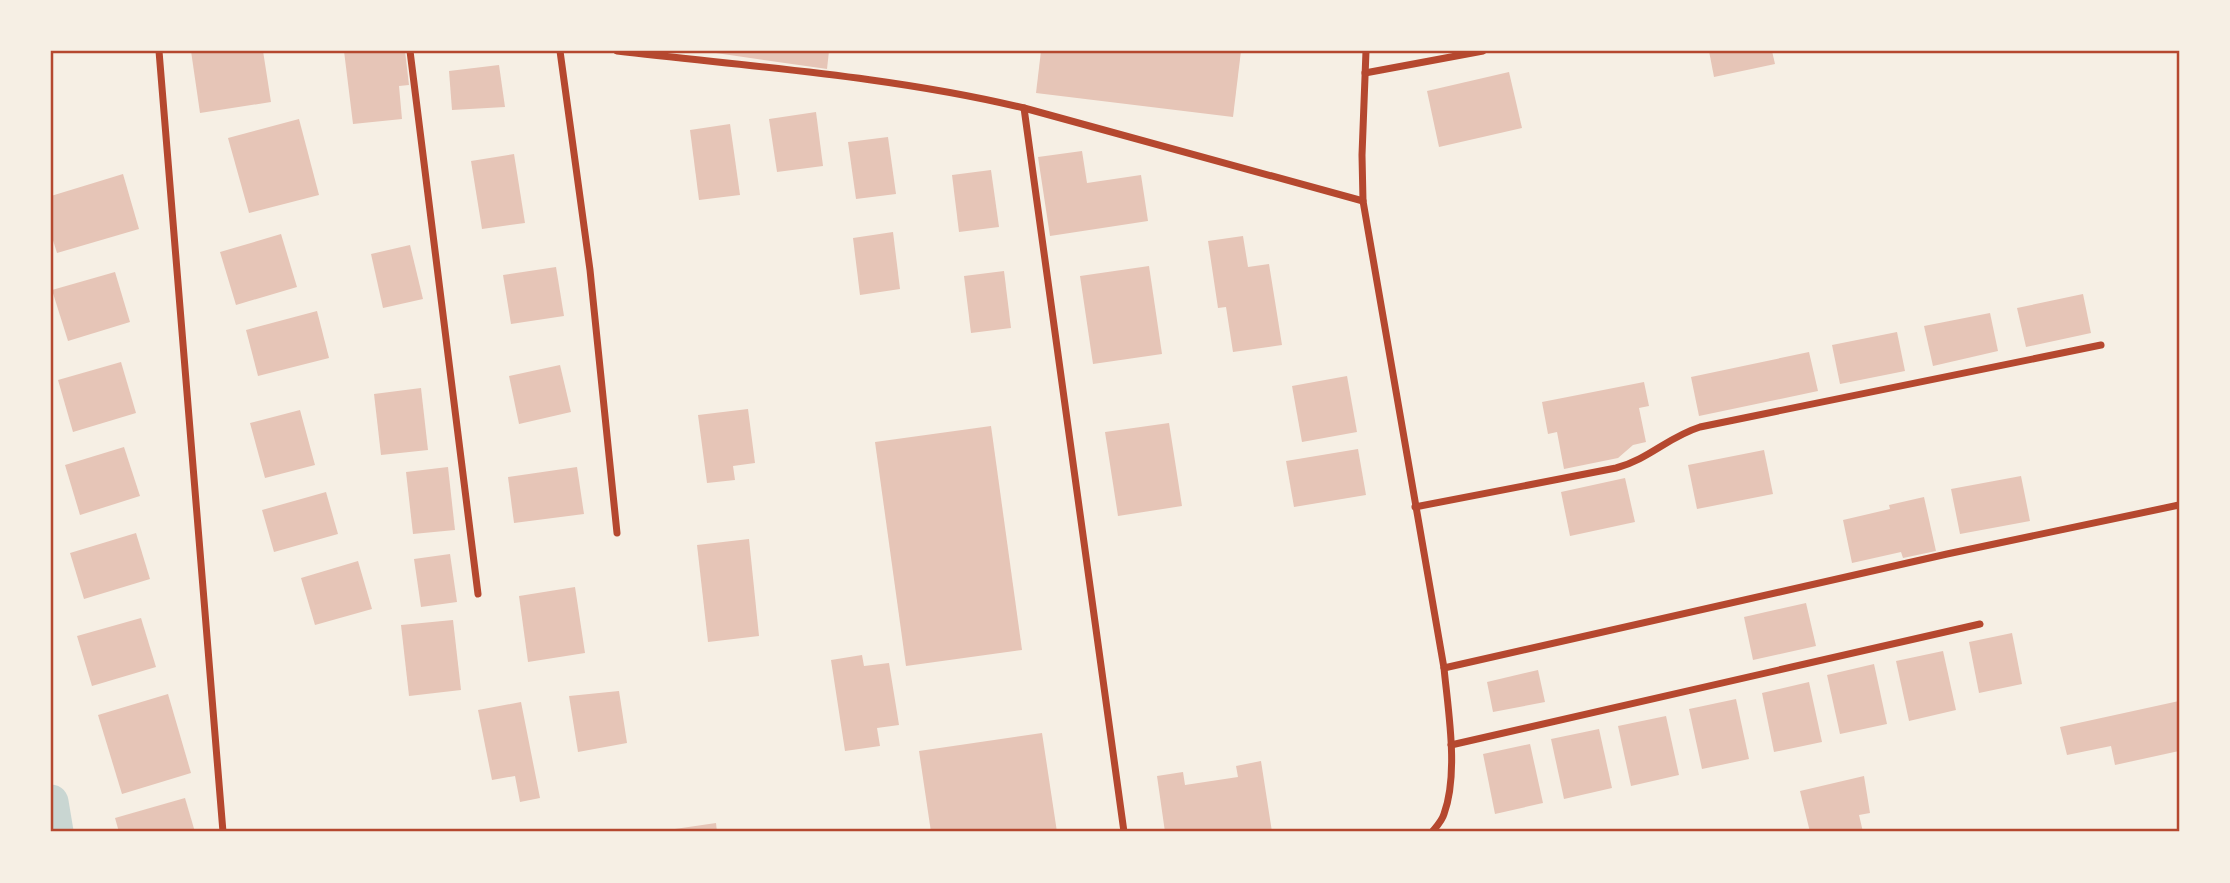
<svg xmlns="http://www.w3.org/2000/svg" width="2230" height="883" viewBox="0 0 2230 883" font-family="'Public Sans',sans-serif">
<style>
.lines{fill:none;stroke-linecap:round;stroke-linejoin:round}
.canal{stroke:#c9d6d2;stroke-width:35}
.building{fill:#e6c5b7}
.minor{stroke:#b5482f;stroke-width:7}
.neatline{fill:none;stroke:#b5482f;stroke-width:2.5}
</style>
<rect width="100%" height="100%" fill="#f6efe4"/>
<g class="lines">
<path class="canal" d="M51 802 56 832"/>
</g>
<g class="building">
<path d="M191 51H263L271 102 200 113Z"/>
<path d="M344 51H405L409 85 399 86 402 119 353 124Z"/>
<path d="M709 51H829L827 69 709 52Z"/>
<path d="M1041 51H1241L1233 117 1036 93Z"/>
<path d="M1709 51H1772L1775 64 1714 77Z"/>
<path d="M499 65 505 107 452 110 449 71Z"/>
<path d="M1509 72 1522 128 1439 147 1427 91Z"/>
<path d="M816 112 823 166 777 172 769 119Z"/>
<path d="M299 119 319 195 249 213 228 138Z"/>
<path d="M730 124 740 195 699 200 690 130Z"/>
<path d="M888 137 896 194 856 199 848 142Z"/>
<path d="M1082 151 1087 183 1141 175 1148 221 1050 236 1038 157Z"/>
<path d="M514 154 525 223 482 229 471 161Z"/>
<path d="M991 170 999 227 959 232 952 175Z"/>
<path d="M123 174 139 229 57 253 51 234V196Z"/>
<path d="M893 232 900 289 860 295 853 238Z"/>
<path d="M281 234 297 287 236 305 220 252Z"/>
<path d="M1243 236 1248 267 1269 264 1282 345 1233 352 1226 307 1218 308 1208 241Z"/>
<path d="M410 245 423 299 383 308 371 254Z"/>
<path d="M1149 266 1162 354 1093 364 1080 276Z"/>
<path d="M556 267 564 316 511 324 503 275Z"/>
<path d="M1004 271 1011 328 971 333 964 276Z"/>
<path d="M115 272 130 322 68 341 52 290Z"/>
<path d="M2083 294 2091 333 2026 347 2017 308Z"/>
<path d="M317 311 329 358 258 376 246 330Z"/>
<path d="M1990 313 1998 351 1933 366 1924 326Z"/>
<path d="M1897 332 1905 371 1840 384 1832 345Z"/>
<path d="M1809 352 1818 391 1699 416 1691 377Z"/>
<path d="M121 362 136 413 73 432 58 380Z"/>
<path d="M560 365 571 412 519 424 509 376Z"/>
<path d="M1347 376 1357 432 1302 442 1292 386Z"/>
<path d="M1644 382 1649 406 1639 408 1646 442 1633 445 1618 458 1564 469 1557 432 1548 434 1542 402Z"/>
<path d="M421 388 428 450 381 455 374 394Z"/>
<path d="M748 409 755 463 733 466 735 480 707 483 698 415Z"/>
<path d="M300 410 315 465 265 478 250 423Z"/>
<path d="M1169 423 1182 506 1118 516 1105 432Z"/>
<path d="M991 426 1022 650 906 666 875 442Z"/>
<path d="M124 447 140 496 80 515 65 465Z"/>
<path d="M1358 449 1366 495 1294 507 1286 461Z"/>
<path d="M1764 450 1773 494 1697 509 1688 465Z"/>
<path d="M448 467 455 530 413 534 406 472Z"/>
<path d="M577 467 584 514 514 523 508 477Z"/>
<path d="M2021 476 2030 521 1960 534 1951 489Z"/>
<path d="M1625 478 1635 522 1570 536 1561 492Z"/>
<path d="M326 492 338 534 274 552 262 510Z"/>
<path d="M1924 497 1936 551 1903 558 1901 552 1852 563 1843 520 1890 509 1889 505Z"/>
<path d="M136 533 150 579 84 599 70 553Z"/>
<path d="M749 539 759 636 708 642 697 545Z"/>
<path d="M450 554 457 602 421 607 414 559Z"/>
<path d="M358 561 372 609 315 625 301 578Z"/>
<path d="M575 587 585 653 528 662 519 596Z"/>
<path d="M1806 603 1816 646 1753 660 1744 617Z"/>
<path d="M141 618 156 667 92 686 77 636Z"/>
<path d="M453 620 461 690 409 696 401 625Z"/>
<path d="M2012 633 2022 684 1979 693 1969 642Z"/>
<path d="M1943 651 1956 710 1909 721 1896 661Z"/>
<path d="M862 655 864 666 889 663 899 725 877 728 880 746 845 751 831 660Z"/>
<path d="M1874 664 1887 724 1840 734 1827 675Z"/>
<path d="M1538 670 1545 702 1493 712 1487 682Z"/>
<path d="M1809 682 1822 742 1774 752 1762 693Z"/>
<path d="M619 691 627 743 578 752 569 696Z"/>
<path d="M168 694 191 773 122 794 98 715Z"/>
<path d="M1736 699 1749 759 1702 769 1689 709Z"/>
<path d="M2179 701V751L2115 765 2111 746 2067 755 2060 727Z"/>
<path d="M521 702 540 798 520 802 515 776 492 780 478 710Z"/>
<path d="M1666 716 1679 775 1631 786 1618 726Z"/>
<path d="M1599 729 1612 788 1564 799 1551 739Z"/>
<path d="M1042 733 1057 832H931L919 751Z"/>
<path d="M1530 744 1543 803 1495 814 1483 754Z"/>
<path d="M1261 761 1272 832H1165L1157 776 1183 772 1185 785 1238 777 1236 766Z"/>
<path d="M1864 776 1870 813 1859 815 1863 832H1810L1800 791Z"/>
<path d="M185 798 195 832H119L115 818Z"/>
<path d="M716 823 717 832H668V830Z"/>
</g>
<g class="lines">
<g class="minor">
<path d="M159 51 223 832"/>
<path d="M410 51 478 594"/>
<path d="M560 51 590 270 617 533"/>
<path d="M617 51C753 67 891 76 1024 108L1363 201"/>
<path d="M1366 51 1362 155 1363 201 1444 668C1448 710 1459 773 1444 814 1442 821 1436 827 1432 832"/>
<path d="M1365 73 1483 51"/>
<path d="M1024 108 1124 832"/>
<path d="M1415 507 1616 468C1649 459 1668 437 1700 427L2101 345"/>
<path d="M1444 668 1947 554 2179 505"/>
<path d="M1451 745 1980 624"/>
</g>
</g>
<rect width="2230" height="883" fill="none" stroke="#f6efe4" stroke-width="105"/>
<rect x="52" y="52" width="2126" height="778" class="neatline"/>
</svg>
